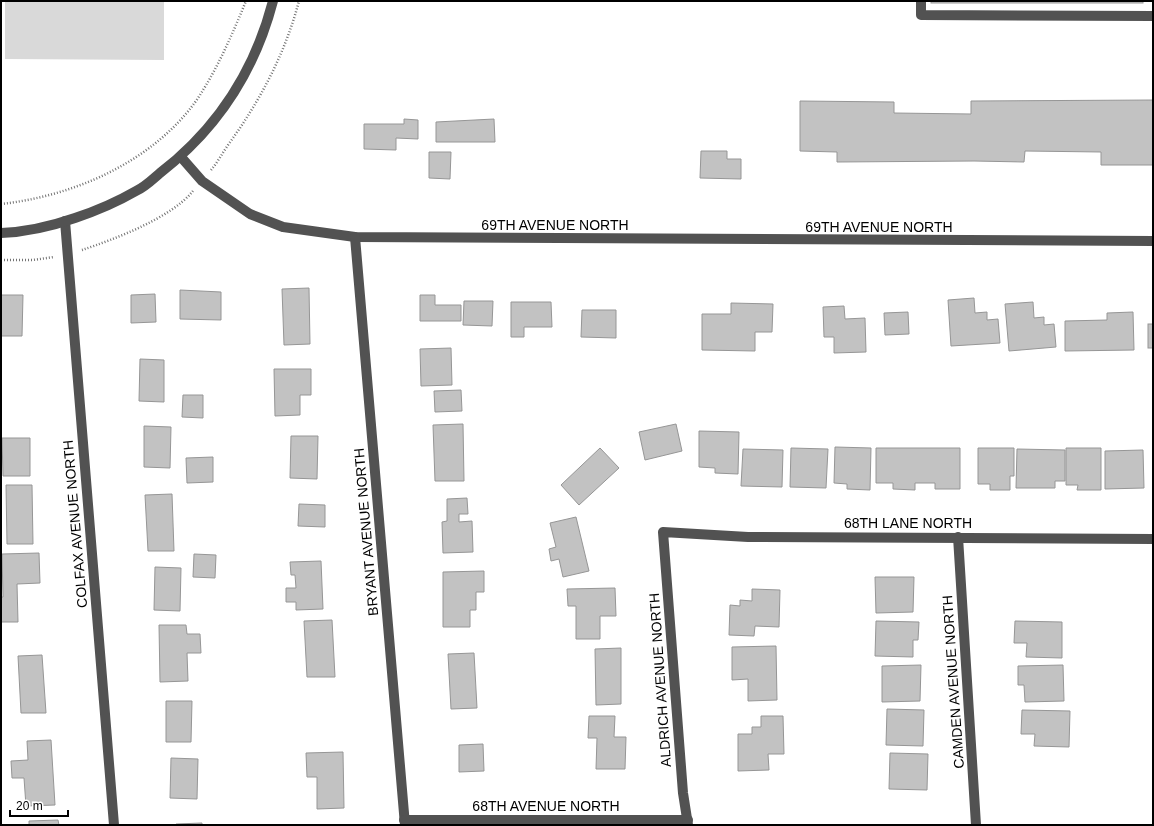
<svg xmlns="http://www.w3.org/2000/svg" width="1154" height="826" viewBox="0 0 1154 826" font-family="Helvetica,sans-serif">
<style>
.green{fill:#d9d9d9}
.building{fill:#c2c2c2;stroke:#969696}
.lines{fill:none;stroke-linecap:round;stroke-linejoin:round}
.path{stroke:#747474;stroke-width:2.5;stroke-dasharray:1 2;stroke-linecap:butt}
.minor{stroke:#525252;stroke-width:10}
.labels{text-anchor:middle;stroke-width:3;stroke-linejoin:round;paint-order:stroke}
.street-label{font-size:14px;fill:#000;stroke:#fff}
</style>
<rect width="100%" height="100%" fill="#fff"/>
<path class="green" d="M5 1H164V60L5 59Z"/>
<g class="building">
<rect x="931" y="1" width="212" height="2"/>
<path d="M1153 100V165H1101V152L1025 151 1024 162 974 161 837 162V152L800 151V101L894 102V113L971 114V101Z"/>
<path d="M404 119 418 120V139L396 138V150L364 149V124H404Z"/>
<path d="M494 119 495 142H436V122Z"/>
<path d="M701 151H727V159H741V179L700 178Z"/>
<path d="M429 152H451L450 179 429 178Z"/>
<path d="M309 288 310 344 284 345 282 289Z"/>
<path d="M180 290 221 292V320L180 319Z"/>
<path d="M155 294 156 322 131 323V295Z"/>
<path d="M1 295H23L22 336H1Z"/>
<path d="M420 295H435V305H461V321H420Z"/>
<path d="M974 298 975 313 987 312V320L998 319 1000 343 951 346 948 300Z"/>
<path d="M464 301H493L492 326 463 325Z"/>
<path d="M511 302H551L552 327H524V337H511Z"/>
<path d="M1033 302 1034 318 1044 317V325L1054 324 1056 347 1009 351 1005 304Z"/>
<path d="M731 303 773 304 772 332H755V351L702 350V314H731Z"/>
<path d="M844 306 845 319 865 318 866 352 834 353V337H824L823 307Z"/>
<path d="M582 310H616V338L581 337Z"/>
<path d="M908 312 909 334 885 335 884 313Z"/>
<path d="M1133 312 1134 350 1065 351V321L1107 320V313Z"/>
<rect x="1148" y="324" width="5" height="24"/>
<path d="M451 348 452 385 421 386 420 349Z"/>
<path d="M140 359 164 360V402L139 401Z"/>
<path d="M274 369H311V395H300V415L275 416Z"/>
<path d="M461 390 462 411 435 412 434 391Z"/>
<path d="M183 395H203V418L182 417Z"/>
<path d="M463 424 464 481H435L433 425Z"/>
<path d="M676 424 682 451 645 460 639 432Z"/>
<path d="M144 426 171 427 170 468 144 467Z"/>
<path d="M699 431 739 432 738 474 715 473V468L699 467Z"/>
<path d="M291 436H318L317 479 290 478Z"/>
<path d="M2 438H30V476H3Z"/>
<path d="M835 447 871 448 870 490 847 489V484L834 483Z"/>
<path d="M600 448 619 468 579 505 561 485Z"/>
<path d="M791 448 828 449 826 488 790 487Z"/>
<path d="M876 448H960V489H935V483H915V490L893 489V483H876Z"/>
<path d="M978 448H1014V476H1010V490H990V484H978Z"/>
<path d="M1066 448H1101V490H1077L1078 485H1066Z"/>
<path d="M743 449 783 450 782 487 741 486Z"/>
<path d="M1017 449 1065 450V481H1055V488H1016Z"/>
<path d="M1143 450 1144 488 1105 489V451Z"/>
<path d="M213 457V482L187 483 186 458Z"/>
<path d="M6 485H32L33 544H7Z"/>
<path d="M172 494 174 551H148L145 495Z"/>
<path d="M467 498 468 514H459V522L472 521 473 552 443 553 442 522 447 521V499Z"/>
<path d="M299 504 325 505V527L298 526Z"/>
<path d="M576 517 589 571 563 577 559 559 551 561 549 549 556 547 550 523Z"/>
<path d="M39 553 40 583 17 584 18 622H1V597H3L2 554Z"/>
<path d="M194 554 216 555 215 578 193 577Z"/>
<path d="M321 561 323 609 296 610V602H286V588H296L295 575H291L290 562Z"/>
<path d="M155 567 181 568 180 611 154 610Z"/>
<path d="M484 571V592H476V610H470V627H443V572Z"/>
<path d="M875 577H914L913 612 876 613Z"/>
<path d="M615 588 616 616H600V639H576V606H568L567 589Z"/>
<path d="M752 589 780 590 779 627 755 626 754 636 729 635 730 605 740 606V600L752 601Z"/>
<path d="M332 620 335 677H307L304 621Z"/>
<path d="M876 621 919 622 918 640H913V657L875 656Z"/>
<path d="M1015 621 1062 622V658L1026 657 1027 643H1014Z"/>
<path d="M159 625H186L187 634H200L201 653H187L188 681 160 682Z"/>
<path d="M776 646 777 700 748 701V679L732 680V647Z"/>
<path d="M621 648V704L596 705 595 649Z"/>
<path d="M474 653 477 708 451 709 448 654Z"/>
<path d="M42 655 46 713H21L18 656Z"/>
<path d="M921 665 920 701 882 702V666Z"/>
<path d="M1063 665 1064 701 1025 702 1024 685H1018V666Z"/>
<path d="M166 701H192L191 742H166Z"/>
<path d="M887 709 924 710 923 746 886 745Z"/>
<path d="M1022 710 1070 711 1069 747 1034 746 1035 734H1021Z"/>
<path d="M589 716H615L614 737H626L625 769H596L597 738H588Z"/>
<path d="M761 716H783L784 754H768L769 770 738 771V734H752V727H761Z"/>
<path d="M51 740 55 805 26 806 24 778H12L11 761 28 760 27 741Z"/>
<path d="M483 744 484 771 459 772V745Z"/>
<path d="M343 752 344 808 317 809V777H307L306 753Z"/>
<path d="M890 753 928 754 927 790 889 789Z"/>
<path d="M171 758 198 759 197 799 170 798Z"/>
<path d="M58 820 59 825H29V821Z"/>
<path d="M202 823V825H176V824Z"/>
</g>
<g class="lines">
<g class="path">
<path d="M211 170C217 163 222 154 228 145 260 101 285 54 299 1"/>
<path d="M1 204C74 196 152 162 196 101 217 70 232 35 246 1"/>
<path d="M82 250C115 239 171 218 193 191"/>
<path d="M1 260H33L54 257"/>
</g>
<g class="minor">
<path d="M921 1V15L1153 16"/>
<path d="M181 157 202 181 250 214 283 227 355 237 1153 241"/>
<path d="M65 221 114 825"/>
<path d="M1 233C26 232 52 226 75 218 96 211 117 202 136 191 145 187 153 179 160 173 217 129 255 70 273 1"/>
<path d="M355 237 405 825"/>
<path d="M958 537 976 825"/>
<path d="M404 820H688"/>
<path d="M688 825 683 793 663 532 748 537 1153 539"/>
</g>
</g>
<g class="labels">
<g class="street-label">
<text x="555" y="230">69TH AVENUE NORTH</text>
<text x="879" y="232">69TH AVENUE NORTH</text>
<text x="908" y="528">68TH LANE NORTH</text>
<text transform="translate(75 524) rotate(-95)" y="5">COLFAX AVENUE NORTH</text>
<text transform="translate(366 532) rotate(-95)" y="5">BRYANT AVENUE NORTH</text>
<text transform="translate(660 680) rotate(-94)" y="5">ALDRICH AVENUE NORTH</text>
<text transform="translate(953 682) rotate(-94)" y="5">CAMDEN AVENUE NORTH</text>
<text x="546" y="811">68TH AVENUE NORTH</text>
</g>
</g>
<rect width="1154" height="826" fill="none" stroke="#000000" stroke-width="4"/>
<path d="M10 810v6h58v-6" fill="none" stroke="#000000" stroke-width="2"/>
<text x="16" y="810" font-size="12" fill="#000000" stroke="#ffffff" stroke-width="3" paint-order="stroke">20 m</text>
</svg>
